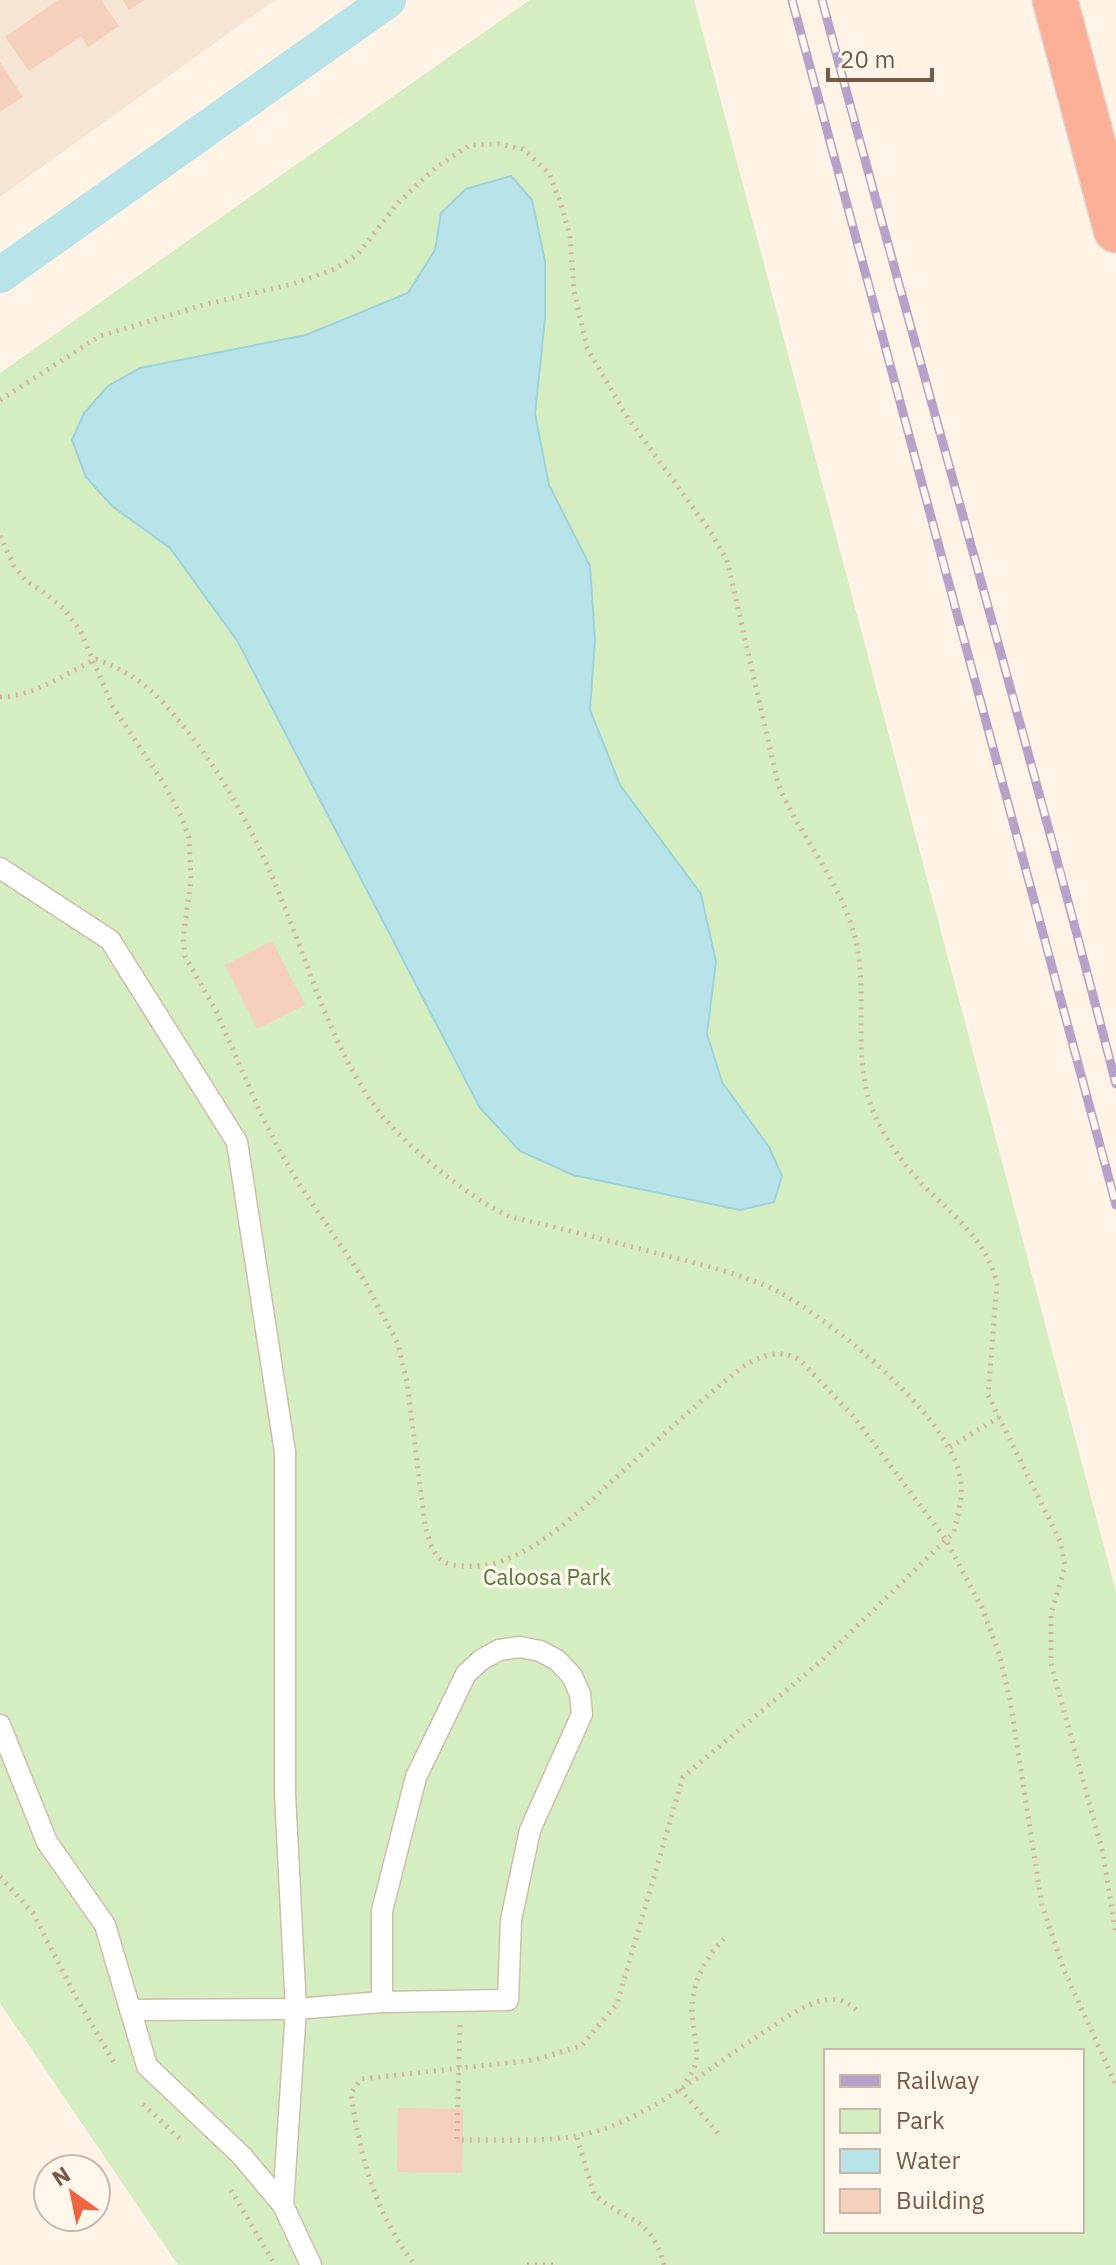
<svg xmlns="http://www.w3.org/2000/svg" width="1116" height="2265" viewBox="0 0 1116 2265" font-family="'IBM Plex Sans',sans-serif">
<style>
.residential{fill:#f6e5d2}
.green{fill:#d4edc1;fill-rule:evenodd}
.water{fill:#b7e3e9;stroke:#9dd3db;stroke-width:2}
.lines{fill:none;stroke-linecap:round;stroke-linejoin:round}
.canal{stroke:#b7e3e9;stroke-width:36}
.building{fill:#f5d0ba}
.service-casing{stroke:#d2bcac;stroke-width:23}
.motorway-casing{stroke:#dcd4cf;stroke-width:47}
.path{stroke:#dab39d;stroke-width:5;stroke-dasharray:2 6;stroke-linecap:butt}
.service{stroke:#fff;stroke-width:20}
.motorway{stroke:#fcaf97;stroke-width:44}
.rail-casing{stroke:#b6a2c8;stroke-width:9}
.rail{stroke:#fff7ec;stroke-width:6;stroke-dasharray:18;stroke-linecap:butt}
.labels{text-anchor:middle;stroke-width:7;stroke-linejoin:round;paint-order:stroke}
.park-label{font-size:22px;fill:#4f793c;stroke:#fff7ec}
</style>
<rect width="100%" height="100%" fill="#fef3e4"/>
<path class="residential" d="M0 0H275L0 197Z"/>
<path class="green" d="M530 0H694L1116 1592V2265H178L0 2003V373ZM826 2051H1082V2231H826Z"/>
<path class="water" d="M511 176 532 200 545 261V319L535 414 549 485 590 566 595 640 590 710 620 785 701 894 716 962 707 1034 722 1082 769 1147 782 1176 774 1202 740 1210 573 1175 520 1151 480 1108 238 642 170 548 112 506 86 477 72 440 84 413 108 386 140 368 306 335 408 293 435 250 441 213 466 189Z"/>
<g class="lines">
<path class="canal" d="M0 275 388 0"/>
</g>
<g class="building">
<path d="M58 0H101L119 26 88 47 81 36 29 71 5 37Z"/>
<path d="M123 0H144L129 10Z"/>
<path d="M0 62 23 97 0 112Z"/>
<path d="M272 941 305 1005 257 1029 225 965Z"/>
<path d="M398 2108 463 2109 462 2173 397 2172Z"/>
</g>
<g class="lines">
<g class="service-casing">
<g id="service">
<path d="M0 868 110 940 237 1142 285 1452V1794L296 2009 283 2205"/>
<path d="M0 1725 47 1842 105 1925 147 2066 242 2156 283 2205 311 2265"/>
<path d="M130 2010 296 2009 382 2002 508 2000 511 1920 530 1830 582 1714 580 1694 572 1676 557 1660 540 1651 520 1647 499 1650 481 1660 466 1674 416 1777 382 1911V2002"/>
</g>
</g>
<g class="motorway-casing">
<path id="motorway" d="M1055 0 1116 230"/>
</g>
<g class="path">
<path d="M0 400 100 336 203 305 292 284 335 269 357 255 398 203 435 168 470 145 499 144 523 149 549 173 561 204 570 236 574 291 587 348 628 418 710 531 727 560 778 784C801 839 845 886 857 946 868 1004 850 1065 877 1120 889 1144 907 1169 926 1188 956 1218 987 1241 997 1284L988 1395 1060 1541 1065 1566 1051 1614V1664L1103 1853 1116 1935"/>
<path d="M0 536 14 566 26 581 42 591 64 609 80 630 113 707 163 782 182 818 189 838 191 880 183 939 185 956 216 1011 261 1114 281 1153 299 1184 364 1280 398 1344 407 1382 425 1525C428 1536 431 1550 440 1559 446 1564 456 1566 463 1566 527 1572 588 1501 632 1463 669 1430 705 1396 744 1366 763 1354 781 1349 800 1360L854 1417 946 1540 982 1608 999 1653 1010 1700 1042 1905 1064 1970 1116 2085"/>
<path d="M0 697C33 697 67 673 96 659 140 676 155 692 185 728 228 781 260 844 285 908 311 973 331 1042 371 1101 399 1142 466 1196 510 1217 562 1228 613 1242 664 1255 700 1264 749 1276 781 1293 835 1324 943 1411 959 1472 965 1492 958 1513 954 1532L820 1662 683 1777 617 2004 581 2046 534 2060 361 2079 351 2093C360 2156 375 2214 415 2265"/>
<path d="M950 1447 999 1417"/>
<path d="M0 1877 33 1913 77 1999 116 2066"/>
<path d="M460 2025 457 2140C507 2139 562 2145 609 2127 664 2106 712 2066 761 2034 780 2022 804 2003 826 2000 841 1998 848 2002 859 2012"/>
<path d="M686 2081C705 2059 693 2038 692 2014 691 1984 704 1959 724 1939"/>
<path d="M680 2089 718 2133"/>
<path d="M143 2104 182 2141"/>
<path d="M577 2138 594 2194C625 2223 651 2214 664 2265"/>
<path d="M231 2190 275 2265"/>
<path d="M527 2265H557"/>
</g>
<use href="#service" class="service"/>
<use href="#motorway" class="motorway"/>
<g class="rail-casing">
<g id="rail">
<path d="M792 0 1116 1205"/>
<path d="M822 0C918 362 1023 721 1116 1084"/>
</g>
</g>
<use href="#rail" class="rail"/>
</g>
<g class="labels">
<g class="park-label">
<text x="547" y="1585">Caloosa Park</text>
</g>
</g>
<rect x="824" y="2049" width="260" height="184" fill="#fff7ec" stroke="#c9b7aa" stroke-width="2"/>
<rect x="840" y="2075" width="40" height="12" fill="#b6a2c8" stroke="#c9b7aa" stroke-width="2"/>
<text x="896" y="2089" font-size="24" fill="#785848">Railway</text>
<rect x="840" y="2109" width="40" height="24" fill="#d4edc1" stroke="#c9b7aa" stroke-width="2"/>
<text x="896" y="2129" font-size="24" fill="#785848">Park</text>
<rect x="840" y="2149" width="40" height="24" fill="#b7e3e9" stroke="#c9b7aa" stroke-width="2"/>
<text x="896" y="2169" font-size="24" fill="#785848">Water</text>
<rect x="840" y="2189" width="40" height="24" fill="#f5d0ba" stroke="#c9b7aa" stroke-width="2"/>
<text x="896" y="2209" font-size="24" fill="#785848">Building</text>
<g transform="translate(72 2193) rotate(327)"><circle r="38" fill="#fff7ec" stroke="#c9b7aa" stroke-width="2"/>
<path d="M0-6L14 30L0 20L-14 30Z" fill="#f06441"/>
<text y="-12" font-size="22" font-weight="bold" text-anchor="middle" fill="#785848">N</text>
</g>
<path d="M828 68v12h104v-12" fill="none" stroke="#785848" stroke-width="4"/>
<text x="840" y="68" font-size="24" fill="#785848" stroke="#fff7ec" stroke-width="6" paint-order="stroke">20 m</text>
</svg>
